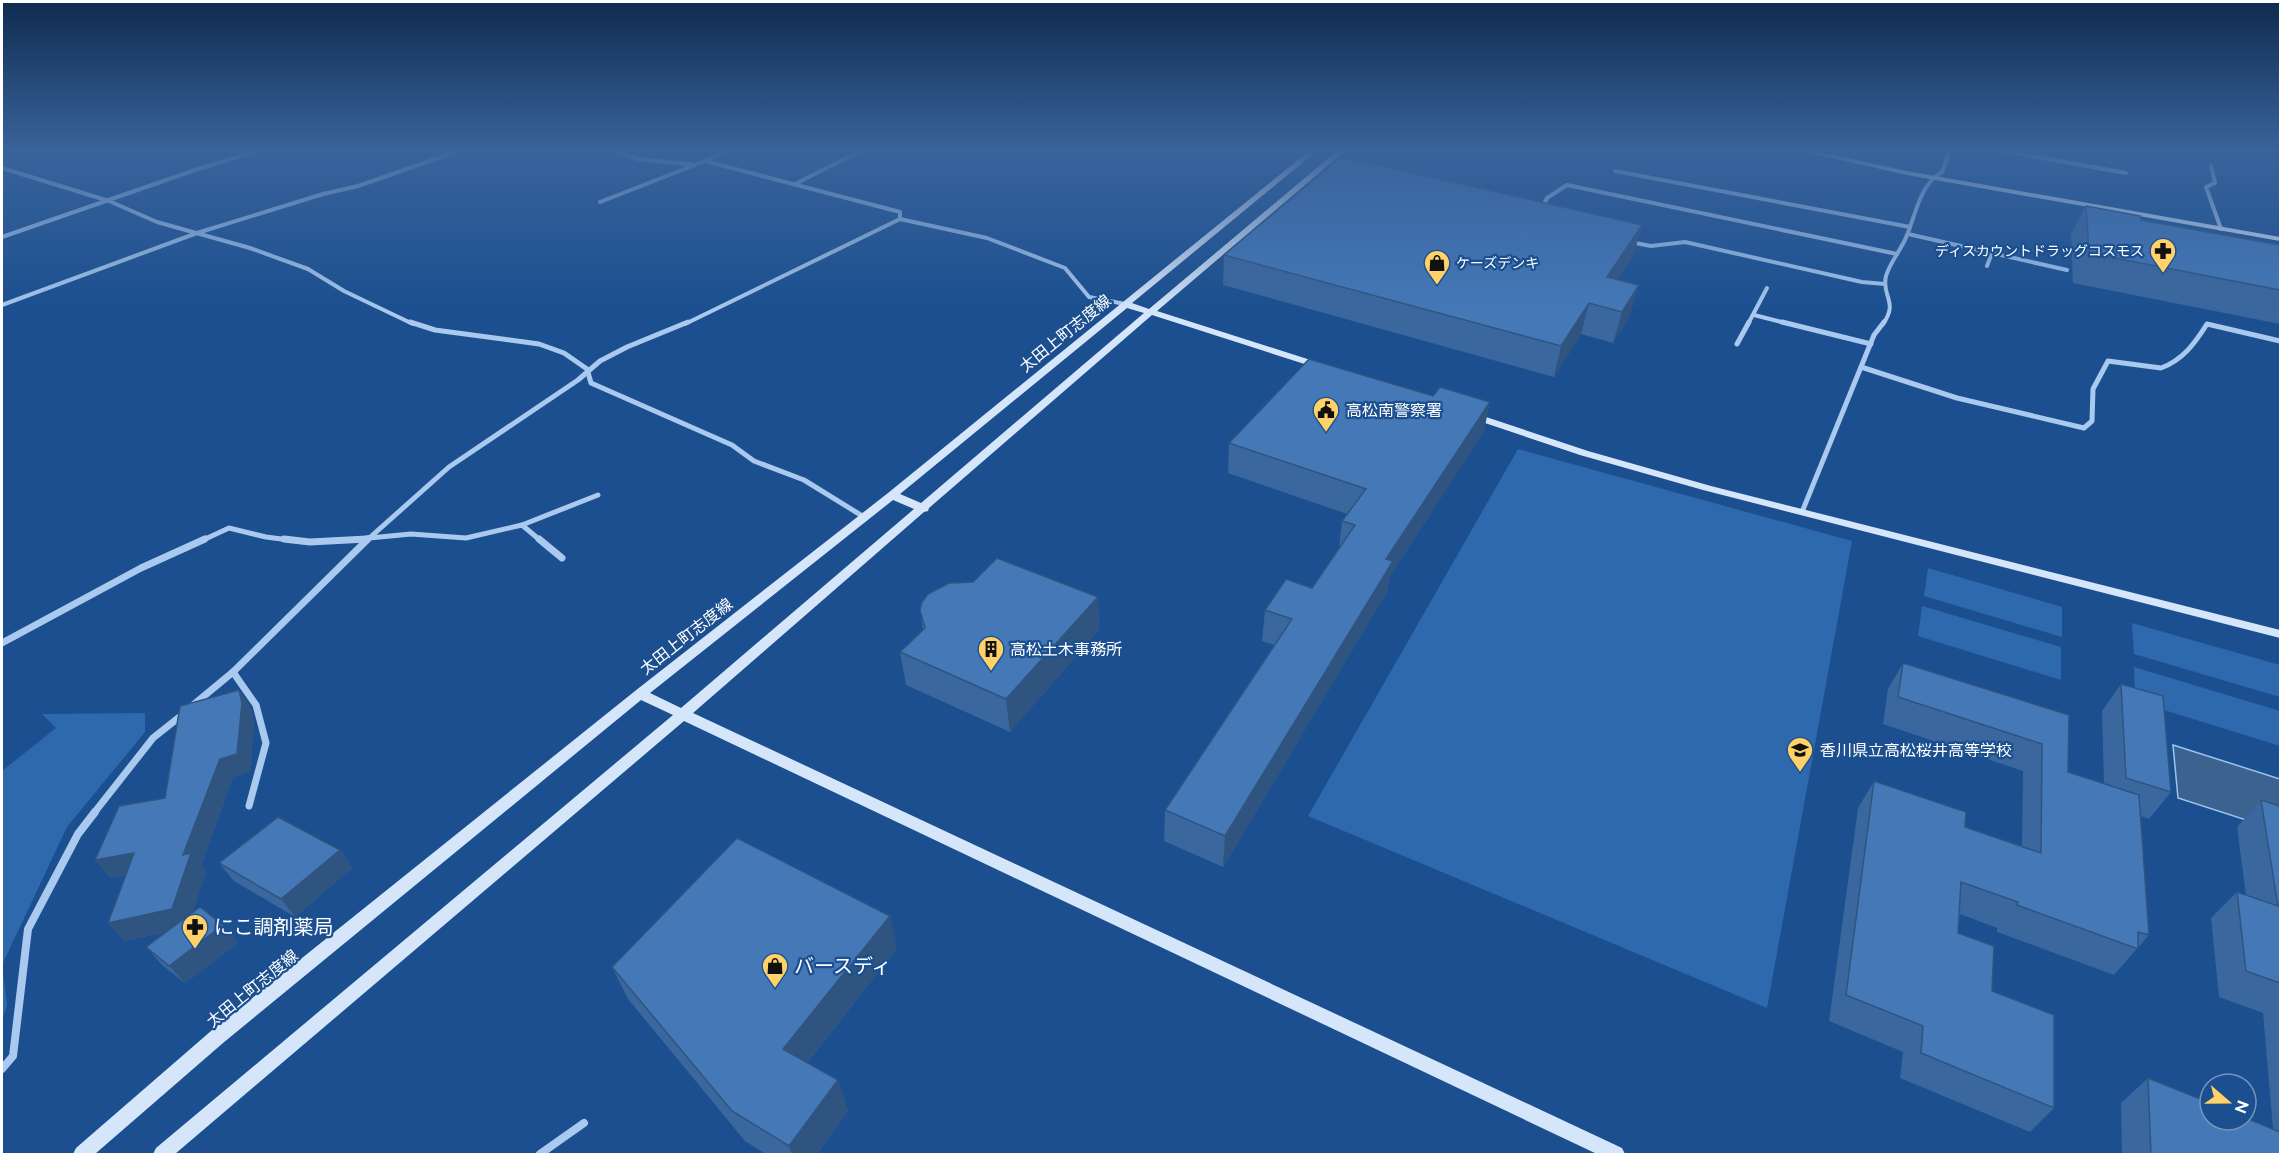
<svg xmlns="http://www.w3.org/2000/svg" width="2282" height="1156" viewBox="0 0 2282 1156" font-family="Raleway,'Noto Sans JP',sans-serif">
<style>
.green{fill:#2e69ad}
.water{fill:#3c6290;stroke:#9cc4f0;stroke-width:1.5}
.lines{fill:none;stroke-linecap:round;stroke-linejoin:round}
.path{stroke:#a9c9ee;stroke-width:2;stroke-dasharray:2 3;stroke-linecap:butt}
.street-far3{stroke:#a9c9ee;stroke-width:4}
.street-far2{stroke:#a9c9ee;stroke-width:5}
.street-far1{stroke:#a9c9ee;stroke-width:7}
.street{stroke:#a9c9ee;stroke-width:8}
.secondary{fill:#d6e6fa;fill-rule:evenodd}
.wall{fill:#3a679d}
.shaded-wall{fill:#305480}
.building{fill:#4478b7;stroke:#305480;stroke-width:1.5}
.labels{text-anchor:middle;stroke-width:4.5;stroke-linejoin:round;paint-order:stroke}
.far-poi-label{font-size:14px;fill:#fff;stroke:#1b4f8f;text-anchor:end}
.street-label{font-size:16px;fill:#fff;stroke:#1b4f8f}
.poi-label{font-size:16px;fill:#fff;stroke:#1b4f8f;text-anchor:start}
.near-poi-label{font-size:20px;fill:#fff;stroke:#1b4f8f;text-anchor:start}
</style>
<rect width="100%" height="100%" fill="#1b4f8f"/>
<g class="green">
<path d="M1518 449 1852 541 1767 1008 1308 816Z"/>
<path d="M1928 568 2062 607V637L1924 596Z"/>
<path d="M1922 606 2061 647V680L1918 636Z"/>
<path d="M2132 623 2280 665V697L2134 654Z"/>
<path d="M2134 667 2280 711V746L2135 701Z"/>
<path d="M145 713V732L67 827 2 965 7 1005 2 1020V771L56 728 42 714Z"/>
</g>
<path class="water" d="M2173 745 2280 779V831L2178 798Z"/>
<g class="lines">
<path class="path" d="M1273 150 1284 153"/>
<g class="street-far3">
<path d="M613 150 638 159 695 165"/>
<path d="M727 150 705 161 900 212V219L987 238 1065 268 1089 297 1125 304"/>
<path d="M1998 150 2126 173"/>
<path d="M2211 165 2215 183 2206 187 2221 229"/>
<path d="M2 168 109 201 157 222 250 248 308 269 344 291 413 324"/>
<path d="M1615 171 1910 227"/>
<path d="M795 184 860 151 857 150"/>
<path d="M600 202 705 161"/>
<path d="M1542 208 1547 198 1567 185 1897 254"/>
<path d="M1908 234 2067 270"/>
<path d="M2 237 195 170 261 150"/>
<path d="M1630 242 1651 246 1685 242 1862 282 1885 284"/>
<path d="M1987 266 1992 253"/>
<path d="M2 305 197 233 323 194 358 186 461 150"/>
<path d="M1754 315 1789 324"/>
<path d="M685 324 900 219"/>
<path d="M1748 324 1767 288"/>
<path d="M1883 324C1899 302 1881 296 1886 276 1890 262 1902 249 1907 235 1916 214 1920 184 1942 172L1950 150"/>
</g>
<g class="street-far2">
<path d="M410 322 435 330 539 344 564 353 587 369 591 383 732 445 754 461 804 480 864 517"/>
<path d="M1782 322 1871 344"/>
<path d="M1737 344 1749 322"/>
<path d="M1861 367 1957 398 2084 428 2092 421 2093 389 2108 361 2161 368C2183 360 2195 343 2207 324L2280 341"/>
<path d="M1802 512 1874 335 1884 322"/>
<path d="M522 525 598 495"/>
<path d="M201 541 229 528 266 537 297 541"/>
<path d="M338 541 411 534 466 538 522 525 541 541"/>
<path d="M366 541 449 467 578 380 600 361 627 347 688 322"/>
</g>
<g class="street-far1">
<path d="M284 539 310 542 367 539"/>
<path d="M539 539 562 558"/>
<path d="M2 643 141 568 205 539"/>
<path d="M192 706 233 672"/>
<path d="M249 806 266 743 256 705 233 672 368 539"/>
<path d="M94 813 153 738 182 715"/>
</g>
<g class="street">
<path d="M2 1069 13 1056 28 929 78 834 95 812"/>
<path d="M540 1154 584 1123"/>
</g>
<g class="secondary">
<path d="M1310 150H1318L1132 303 1149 309 1338 150H1346L1157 311 1323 364V368H1317L1152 315 929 508 928 511 924 512 693 713 1622 1148 1625 1154H1597L684 721 175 1154H153L156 1148 673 715 641 700 223 1043 95 1154H73L76 1148 211 1031 635 691 888 493ZM1127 308 1144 313 921 503 900 494ZM893 500 914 509 681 708 650 693Z"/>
<path d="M1796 150H1811L1907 171 2280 237V241L1907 175Z"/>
<path d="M1471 412 1588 451 1711 486 2280 630V638L1703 490 1580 455 1467 417 1466 415Z"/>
</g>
</g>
<g class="wall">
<path d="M2086 206 2141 220 2280 245V324L2073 283 2071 234Z"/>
<path d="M1634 254 1617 280 1630 316 1613 343 1581 334 1554 377 1223 285 1224 255Z"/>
<path d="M1484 431 1390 576 1387 592 1223 867 1164 841 1165 810 1274 645 1262 641 1265 610 1312 588 1339 549 1342 521 1347 514 1228 473 1229 443Z"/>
<path d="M1098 597 1099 630 1010 732 906 685 900 652 923 630 920 610Z"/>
<path d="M1903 663 2069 715 2068 772 2104 784 2102 711 2121 684 2171 792 2149 819 2141 816 2149 935 2114 975 1997 932V928L1960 914 1958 933 1992 991 2054 1108 2030 1132 1900 1078 1903 1052 1829 1021 1858 808 1874 781 1965 827 2022 846 2023 771 1883 724 1888 689Z"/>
<path d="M239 690 251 709 254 721 250 772 233 777 201 866 206 872 192 913 223 925 238 943 185 983 162 965 146 947 166 932 124 941 126 875 111 878 95 860 165 798Z"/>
<path d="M2261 800 2280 806V1155H2122L2121 1103 2148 1078 2273 1129 2263 1013 2219 997 2211 918 2237 892 2246 895 2237 827Z"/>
<path d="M340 850 352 868 295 917 234 881 219 863Z"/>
<path d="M897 948 807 1063 838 1080 848 1111 816 1155H767L745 1141 628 999 612 967Z"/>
</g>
<g class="shaded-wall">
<path d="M1642 225 1634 254 1599 307 1607 277Z"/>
<path d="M1639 285 1630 316 1613 343 1622 312Z"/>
<path d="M1589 303 1581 334 1554 377 1561 346Z"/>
<path d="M1490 402 1484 431 1390 576 1387 592 1223 867 1225 836 1386 559Z"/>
<path d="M1098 597 1099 630 1010 732 1006 699Z"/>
<path d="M239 690 251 709 254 721 250 772 233 777 201 866 206 872 188 927 124 941 108 923Z"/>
<path d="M340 850 352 868 295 917 281 899Z"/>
<path d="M134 853 150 871 111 878 95 860Z"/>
<path d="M890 916 897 948 794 1079 783 1049Z"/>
<path d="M223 925 238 943 185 983 169 966Z"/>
<path d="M838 1080 848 1111 816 1155H792L789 1146Z"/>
</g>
<g class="building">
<path d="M1341 157 1642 225 1607 277 1639 285 1622 312 1589 303 1561 346 1224 255Z"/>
<path d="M2086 206 2140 216 2141 220 2280 245V290L2089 253Z"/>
<path d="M1309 359 1433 396 1440 387 1490 402 1386 559 1393 561 1225 836 1165 810 1292 619 1265 610 1286 579 1312 588 1355 525 1342 521 1366 489 1229 443Z"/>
<path d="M997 558 1098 597 1006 699 900 652 925 628 920 610 922 602 928 594 949 583 973 582Z"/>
<path d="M1903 663 2069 715 2068 772 2139 795 2149 935 2138 932V949L2017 905 2018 902 1961 882 1958 933 1994 946 1992 991 2054 1015V1108L1921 1053 1923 1026 1846 995 1874 781 1966 812 1965 827 2041 853 2042 744 1898 697Z"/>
<path d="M2121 684 2163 696 2171 792 2126 778Z"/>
<path d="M239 690 242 703 237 754 220 759 183 855 191 853 172 909 108 923 134 853 95 860 119 806 165 798 180 706Z"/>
<path d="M2261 800 2280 806V983L2246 971 2237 892 2278 906Z"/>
<path d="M278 817 340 850 281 899 219 863Z"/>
<path d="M737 838 890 916 783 1049 838 1080 789 1146 732 1111 612 967Z"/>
<path d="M200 907 223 925 169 966 146 947Z"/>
<path d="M2148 1078 2210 1103V1120H2246V1118L2280 1132V1155H2151Z"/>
</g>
<linearGradient id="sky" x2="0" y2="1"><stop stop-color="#0f2b4f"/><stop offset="0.48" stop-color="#39639b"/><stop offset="1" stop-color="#39639b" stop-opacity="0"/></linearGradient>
<rect width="2282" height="312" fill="url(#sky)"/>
<defs>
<g id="pharmacy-pin" transform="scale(1.35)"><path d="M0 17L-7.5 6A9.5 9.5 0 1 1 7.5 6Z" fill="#ffd166" stroke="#1b4f8f"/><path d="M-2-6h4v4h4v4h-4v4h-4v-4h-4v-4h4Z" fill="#111"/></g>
<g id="shop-pin" transform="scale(1.35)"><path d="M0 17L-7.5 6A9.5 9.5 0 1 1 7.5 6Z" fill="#ffd166" stroke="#1b4f8f"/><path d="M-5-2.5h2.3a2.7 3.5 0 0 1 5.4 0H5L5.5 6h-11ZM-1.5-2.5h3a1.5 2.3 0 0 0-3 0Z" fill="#111"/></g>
<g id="civic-pin" transform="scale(1.35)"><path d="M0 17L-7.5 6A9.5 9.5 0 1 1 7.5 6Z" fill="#ffd166" stroke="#1b4f8f"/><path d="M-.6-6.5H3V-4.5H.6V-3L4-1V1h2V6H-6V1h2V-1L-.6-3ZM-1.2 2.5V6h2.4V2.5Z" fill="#111"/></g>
<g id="building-pin" transform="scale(1.35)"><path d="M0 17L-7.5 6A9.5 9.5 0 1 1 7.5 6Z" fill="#ffd166" stroke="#1b4f8f"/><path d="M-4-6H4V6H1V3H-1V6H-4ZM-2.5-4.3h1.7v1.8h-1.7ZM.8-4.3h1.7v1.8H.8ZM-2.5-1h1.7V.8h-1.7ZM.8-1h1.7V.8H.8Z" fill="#111"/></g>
<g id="school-pin" transform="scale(1.35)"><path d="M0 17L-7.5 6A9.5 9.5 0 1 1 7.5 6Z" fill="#ffd166" stroke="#1b4f8f"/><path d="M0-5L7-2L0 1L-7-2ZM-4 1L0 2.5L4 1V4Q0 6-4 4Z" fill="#111"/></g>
</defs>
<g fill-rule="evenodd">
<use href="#pharmacy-pin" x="2163" y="251"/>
<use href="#shop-pin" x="1437" y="263"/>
<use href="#civic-pin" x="1326" y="410"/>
<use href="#building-pin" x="991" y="649"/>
<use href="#school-pin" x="1800" y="750"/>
<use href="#pharmacy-pin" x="195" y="927"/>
<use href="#shop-pin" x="775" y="966"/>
</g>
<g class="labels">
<g class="far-poi-label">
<text x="2144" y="256">ディスカウントドラッグコスモス</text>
<text x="1456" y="268" text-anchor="start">ケーズデンキ</text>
</g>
<g class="street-label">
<text transform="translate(1065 333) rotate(-39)" y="6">太田上町志度線</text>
<text transform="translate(686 636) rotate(-38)" y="6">太田上町志度線</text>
<text transform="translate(252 988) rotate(-39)" y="6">太田上町志度線</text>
</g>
<g class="poi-label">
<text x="1346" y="416">高松南警察署</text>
<text x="1010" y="655">高松土木事務所</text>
<text x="1820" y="756">香川県立高松桜井高等学校</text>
</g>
<g class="near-poi-label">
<text x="214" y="934">にこ調剤薬局</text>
<text x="794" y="973">バースディ</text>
</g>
</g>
<rect width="2282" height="1156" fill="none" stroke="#ffffff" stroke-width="6"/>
<g transform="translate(2228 1102) rotate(110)"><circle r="28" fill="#1b4f8f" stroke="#7695bc" stroke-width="1.5"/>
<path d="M0-4.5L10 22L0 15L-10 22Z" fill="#ffd166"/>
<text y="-9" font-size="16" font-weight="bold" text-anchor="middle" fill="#ffffff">N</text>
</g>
</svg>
